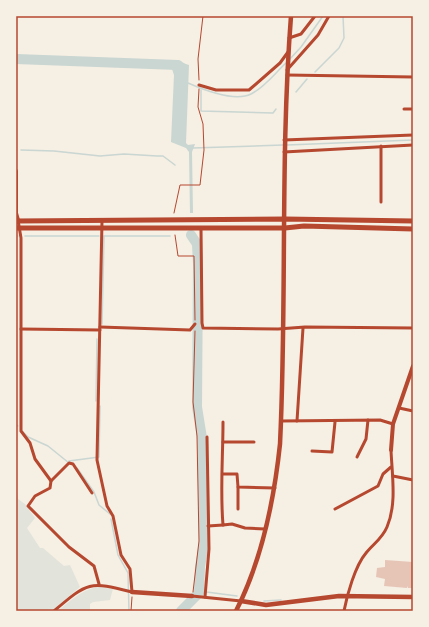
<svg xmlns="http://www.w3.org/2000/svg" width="429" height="627" viewBox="0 0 429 627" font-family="Ubuntu,sans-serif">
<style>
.green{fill:#e2e4dc}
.water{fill:#c9d6d2}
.pier{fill:#f6efe4}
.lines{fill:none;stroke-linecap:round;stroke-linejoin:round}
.stream{stroke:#c9d6d2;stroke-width:1.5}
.river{stroke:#c9d6d2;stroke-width:10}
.building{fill:#e6c5b7}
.path{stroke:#b5482f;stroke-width:1}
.minor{stroke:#b5482f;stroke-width:3}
.tertiary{stroke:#b5482f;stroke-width:4}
.secondary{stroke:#b5482f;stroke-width:4.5}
.trunk{stroke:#b5482f;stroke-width:5}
.neatline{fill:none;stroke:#b5482f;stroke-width:1.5}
</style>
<rect width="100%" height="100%" fill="#f6efe4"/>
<g class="green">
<path d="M16 488 18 499 25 504 35 518 27 528 40 548H43L64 566 70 565 80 587 52 611H16Z"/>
<path d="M98 587 113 589 110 600 93 602 90 604V611H58C68 602 83 589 98 587Z"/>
</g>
<path class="water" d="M170 63H183L189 65 186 143 188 145 195 144 192 152 193 213 198 246H196L187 236 190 213 189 152 186 148 171 142 174 75Z"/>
<path class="pier" d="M187 213H195L198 235H185Z"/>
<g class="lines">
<g class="stream">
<path d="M289 60 301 47 323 16"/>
<path d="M315 72 339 48 344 38 343 16"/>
<path d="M188 83C204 90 235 102 251 94 265 87 275 73 286 63"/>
<path d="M201 90V111L273 113 276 109"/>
<path d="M296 92 307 79"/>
<path d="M287 145 413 140"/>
<path d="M193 148 283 145"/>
<path d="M21 150 54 151 100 156 124 154 157 156H163L175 165"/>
<path d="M16 236H18"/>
<path d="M25 236H99"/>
<path d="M104 236H170"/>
<path d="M102 324 104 236"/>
<path d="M96 401 97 339"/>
<path d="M16 425 18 426"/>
<path d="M23 432 28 437 48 446 69 463"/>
<path d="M69 461 99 457 100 406"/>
<path d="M77 468 94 492 99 505 110 514"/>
<path d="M111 519 118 555 128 573 129 611"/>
<path d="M199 591 237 596"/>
<path d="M264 601 281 600"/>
</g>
<g class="river">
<path d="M16 59 178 65 182 68"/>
<path d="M181 611 199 593 200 567 204 543 202 438 197 407 198 264 197 244 191 235"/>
</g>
</g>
<path class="building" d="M385 560 413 562V588H408V586L407 588 384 586 385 579 376 577 377 568 385 567Z"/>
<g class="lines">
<g class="path">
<path d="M199 80 198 59 203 16"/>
<path d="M174 213 180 185H200L204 150 203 124 198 107 199 89"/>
<path d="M175 235 178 256H194L195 320"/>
<path d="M193 592 199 541 197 436 193 402 195 331"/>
<path d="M131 611 132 597"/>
</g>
<g class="minor">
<path d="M289 38 301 34 315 16"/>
<path d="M287 70 318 35 329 16"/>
<path d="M287 75 413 77"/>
<path d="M199 85 216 90H249L280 63 288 52"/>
<path d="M404 109H413"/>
<path d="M284 140 413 135"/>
<path d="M284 152 413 145"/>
<path d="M381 202V146"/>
<path d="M18 220 21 238V431L30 443 35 459 51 481 69 463 73 464 92 493"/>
<path d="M201 228 202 323 203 328 278 329 305 327 413 328"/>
<path d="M100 327 190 330 195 324"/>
<path d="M21 329 100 330"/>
<path d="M399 408 413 411"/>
<path d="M281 421 380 420 393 424"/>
<path d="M297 421 303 328"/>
<path d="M223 422C223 457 220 490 223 525L232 524 245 528 265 529"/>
<path d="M223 442H254"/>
<path d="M312 451 332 452 335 422"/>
<path d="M357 457 366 439 368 420"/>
<path d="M223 474H237L238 487 275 488"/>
<path d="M393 476 413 480"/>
<path d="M51 481 50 488 35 496 28 506 69 547 94 566 99 584"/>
<path d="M238 509V487"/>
<path d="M335 509 378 486 383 474 391 467"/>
<path d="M208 526 223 525"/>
<path d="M192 596 241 601"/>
<path d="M205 597 209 549 207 437"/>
<path d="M54 611C88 582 89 581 132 592L130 569 121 555 113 516 107 506 97 460 102 221"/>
<path d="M344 611C347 595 355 566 366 553 373 544 382 539 387 527 397 504 392 475 391 450"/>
</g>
<g class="tertiary">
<path d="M16 171V213L18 220"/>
<path d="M391 450 393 424 413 366"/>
</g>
<g class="secondary">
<path d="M132 592 192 596"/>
<path d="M241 601 266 605 339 596 413 597"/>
<path d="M236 611C262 560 274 501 280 444 287 301 280 158 291 16"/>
</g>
<g class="trunk">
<path d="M16 221 285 219 413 221"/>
<path d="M16 228H285L304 226 413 229"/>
</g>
</g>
<rect width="429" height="627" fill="none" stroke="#f6efe4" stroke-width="34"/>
<rect x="17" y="17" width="395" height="593" class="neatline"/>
</svg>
